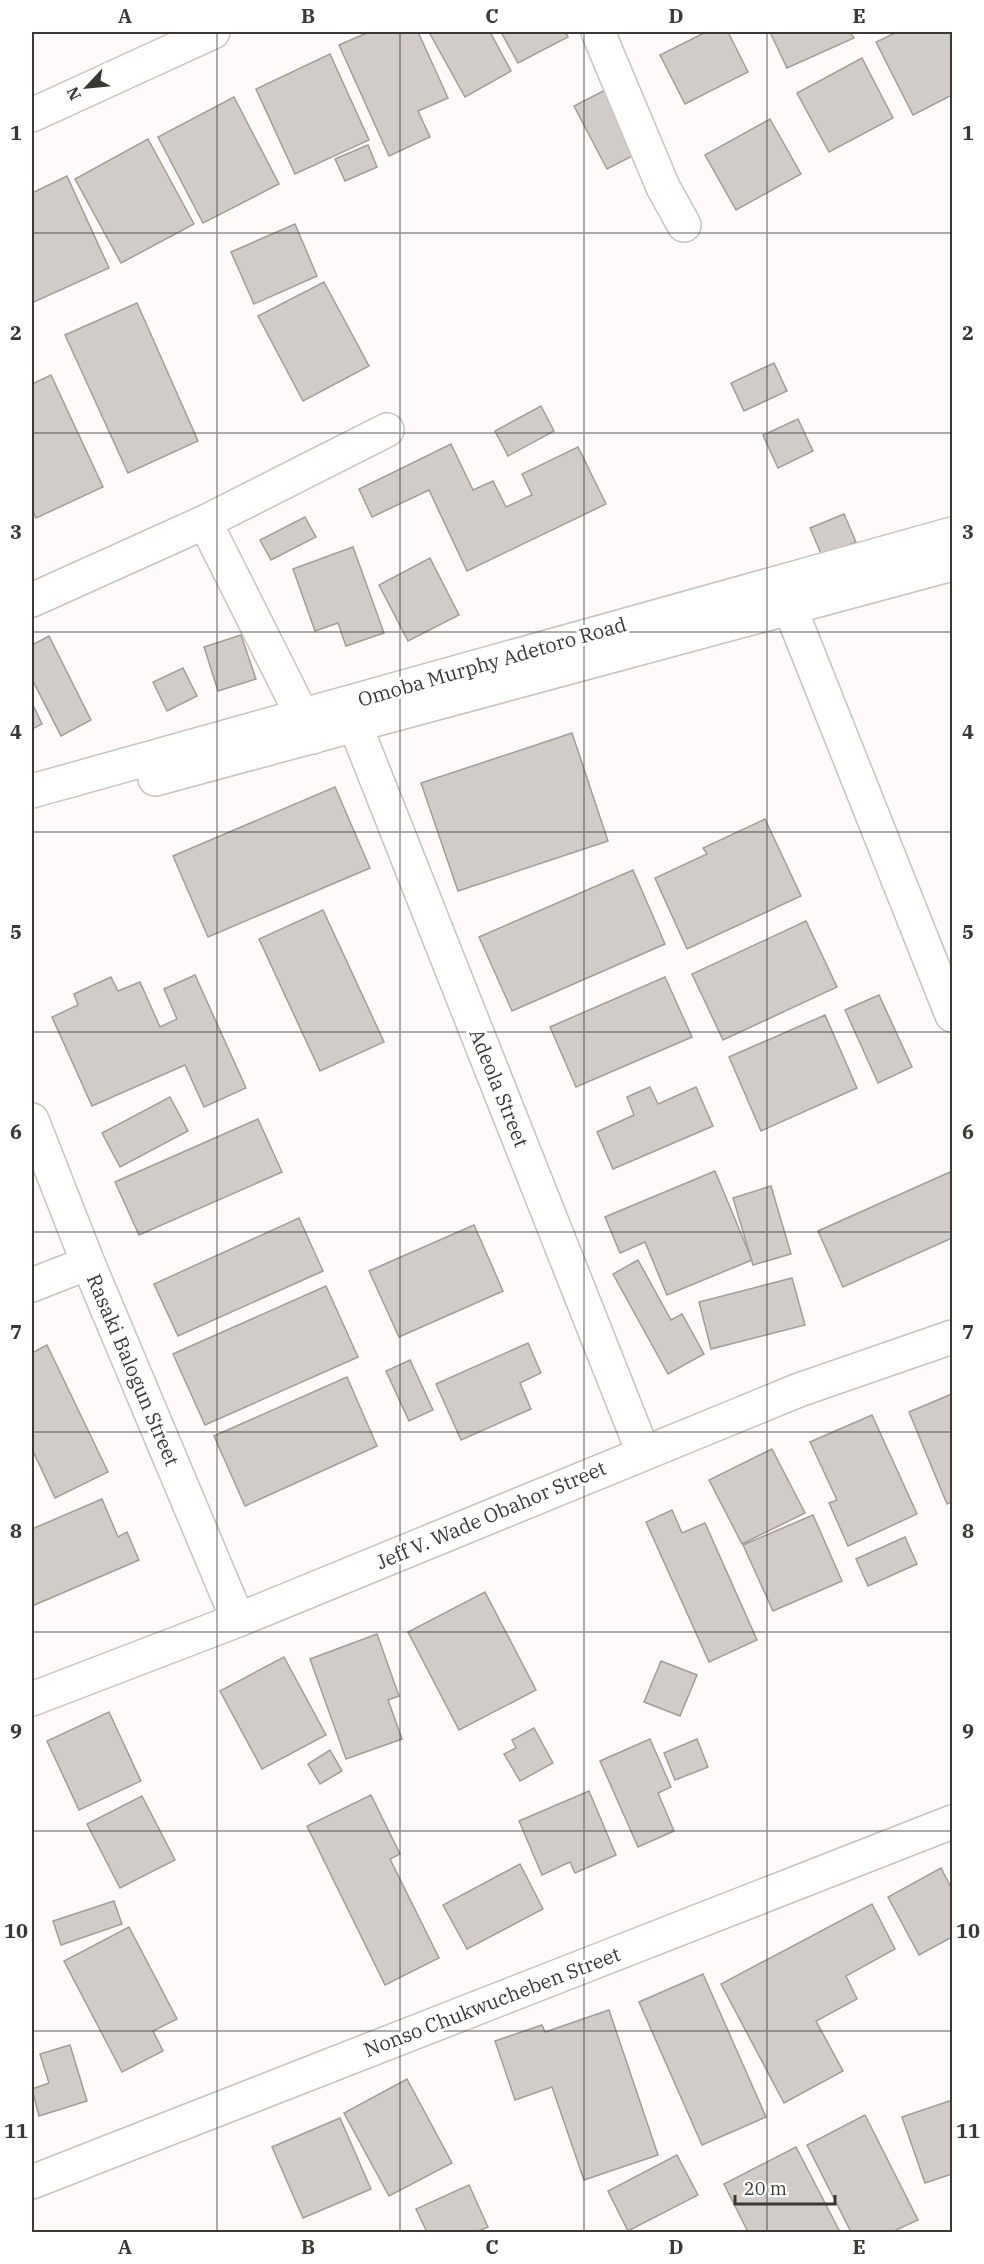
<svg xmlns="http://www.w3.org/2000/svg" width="984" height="2264" viewBox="0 0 984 2264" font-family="'IBM Plex Serif',serif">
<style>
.building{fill:#d2ccc9;stroke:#a49d9b;stroke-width:1.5}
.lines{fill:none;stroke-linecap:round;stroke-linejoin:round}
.street-casing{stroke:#cac3c0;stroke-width:36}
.secondary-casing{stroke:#cac3c0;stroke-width:36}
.street{stroke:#fff;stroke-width:33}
.secondary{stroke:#fff;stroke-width:33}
.grid{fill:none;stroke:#3b3838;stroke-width:1.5;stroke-opacity:0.55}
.labels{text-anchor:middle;stroke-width:6;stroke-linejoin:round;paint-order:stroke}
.street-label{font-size:20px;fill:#3b3838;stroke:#fff}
.neatline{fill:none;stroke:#3b3838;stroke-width:2}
.grid-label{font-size:20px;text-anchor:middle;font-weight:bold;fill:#3b3838}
</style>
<rect width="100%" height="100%" fill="#fefaf9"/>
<g class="building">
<path d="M369 32H418L448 98 418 111 430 137 389 156 339 45Z"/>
<path d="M429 32H490L511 71 465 97Z"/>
<path d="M501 32H565L568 37 518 63Z"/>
<path d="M706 32H728L748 72 685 104 660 55Z"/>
<path d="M770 32H850L854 38 787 68Z"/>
<path d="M897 32H952V95L913 115 876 42Z"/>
<path d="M330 54 369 140 295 174 256 89Z"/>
<path d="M862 58 893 118 829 152 797 93Z"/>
<path d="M609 88 642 151 607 169 574 106Z"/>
<path d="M234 97 279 184 203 223 158 137Z"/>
<path d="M770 119 801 174 736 210 705 155Z"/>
<path d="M148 139 194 224 121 263 75 179Z"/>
<path d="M368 145 377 167 345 181 335 159Z"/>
<path d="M67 176 109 268 34 302 32 296V193Z"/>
<path d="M295 224 317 276 254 304 231 252Z"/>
<path d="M324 282 369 366 303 401 258 316Z"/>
<path d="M137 303 198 441 128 473 65 335Z"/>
<path d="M774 363 787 391 744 411 731 383Z"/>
<path d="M51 375 103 487 36 518 32 509V384Z"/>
<path d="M541 406 554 431 508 456 495 431Z"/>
<path d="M798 419 813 451 778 468 763 435Z"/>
<path d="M451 444 473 490 493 481 506 507 532 495 522 474 578 447 606 504 467 571 429 490 372 517 359 489Z"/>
<path d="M844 514 856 542 822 556 810 528Z"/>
<path d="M305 517 316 537 271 560 260 540Z"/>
<path d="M353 547 384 633 346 646 338 623 315 631 293 569Z"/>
<path d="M430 558 459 615 408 641 379 585Z"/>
<path d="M241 635 256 679 218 691 204 647Z"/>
<path d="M49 636 91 720 61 736 32 679V645Z"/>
<path d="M183 668 197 696 167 711 153 682Z"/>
<path d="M32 703 42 724 32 729Z"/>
<path d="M572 733 608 841 458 891 421 783Z"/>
<path d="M335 787 370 868 208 937 173 856Z"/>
<path d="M765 819 801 896 687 949 655 878 707 854 703 848Z"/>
<path d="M633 870 665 944 512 1011 479 937Z"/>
<path d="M323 910 384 1042 320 1071 259 939Z"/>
<path d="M806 921 837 987 723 1040 692 974Z"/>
<path d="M195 975 246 1088 204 1107 185 1065 92 1106 52 1017 78 1005 74 994 111 977 118 991 140 982 160 1027 177 1019 164 989Z"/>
<path d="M665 977 692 1037 576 1087 550 1027Z"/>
<path d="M879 995 912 1067 878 1083 845 1010Z"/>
<path d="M825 1015 857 1088 761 1131 729 1057Z"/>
<path d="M650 1087 658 1104 696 1087 713 1126 613 1169 597 1132 634 1115 627 1097Z"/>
<path d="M170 1097 188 1131 120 1167 102 1133Z"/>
<path d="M258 1119 282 1172 139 1235 115 1182Z"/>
<path d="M715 1171 752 1260 667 1295 645 1242 620 1253 605 1217Z"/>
<path d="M950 1172 952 1177V1238L843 1287 818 1231Z"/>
<path d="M771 1186 791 1254 753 1265 733 1198Z"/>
<path d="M299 1218 323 1271 178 1336 154 1284Z"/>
<path d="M474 1225 503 1291 399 1337 369 1271Z"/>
<path d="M638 1260 671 1320 682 1314 704 1354 668 1374 613 1274Z"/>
<path d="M792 1278 805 1325 711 1349 699 1302Z"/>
<path d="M326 1286 358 1357 205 1425 173 1354Z"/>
<path d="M528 1343 541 1373 520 1383 531 1409 461 1440 436 1384Z"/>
<path d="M47 1345 108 1472 55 1498 32 1449V1353Z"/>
<path d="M410 1360 433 1410 409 1421 386 1371Z"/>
<path d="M347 1377 377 1446 245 1506 214 1436Z"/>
<path d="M952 1394V1502L947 1504 909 1412Z"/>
<path d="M872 1415 917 1514 848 1546 829 1503 837 1500 810 1442Z"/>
<path d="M772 1449 805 1513 742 1544 709 1480Z"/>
<path d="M102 1499 118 1537 127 1532 139 1560 32 1606V1529Z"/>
<path d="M672 1510 682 1533 705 1523 757 1640 709 1662 646 1522Z"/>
<path d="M813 1515 842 1581 773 1611 743 1545Z"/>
<path d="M905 1537 917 1564 868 1586 856 1559Z"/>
<path d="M485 1592 536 1690 459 1730 408 1632Z"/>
<path d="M377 1634 399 1696 388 1700 402 1739 346 1759 310 1659Z"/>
<path d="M284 1657 326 1735 262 1769 220 1691Z"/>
<path d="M661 1661 697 1675 680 1716 644 1702Z"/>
<path d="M109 1712 141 1781 79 1810 47 1741Z"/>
<path d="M534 1728 553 1763 520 1781 504 1754 516 1748 512 1740Z"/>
<path d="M650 1739 671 1787 658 1793 674 1831 638 1847 600 1761Z"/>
<path d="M697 1739 708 1767 675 1780 664 1753Z"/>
<path d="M330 1750 342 1771 320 1784 308 1764Z"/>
<path d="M589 1791 616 1855 575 1873 570 1862 542 1875 519 1821Z"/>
<path d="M371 1795 400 1854 390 1859 439 1958 385 1985 307 1826Z"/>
<path d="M142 1796 175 1860 120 1888 87 1824Z"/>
<path d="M520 1864 543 1909 467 1949 443 1905Z"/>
<path d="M941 1868 952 1889V1937L919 1955 888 1897Z"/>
<path d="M114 1901 122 1924 61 1945 53 1921Z"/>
<path d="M872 1904 895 1949 846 1976 857 1999 816 2021 843 2071 784 2103 721 1984Z"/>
<path d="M129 1927 177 2019 153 2031 163 2051 122 2072 64 1961Z"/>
<path d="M703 1974 766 2117 702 2145 639 2002Z"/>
<path d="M609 2010 658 2155 584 2180 552 2087 515 2100 495 2041 542 2025 545 2032Z"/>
<path d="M70 2045 87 2101 39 2116 32 2089 49 2083 40 2054Z"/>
<path d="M407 2079 452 2163 389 2196 344 2113Z"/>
<path d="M952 2100V2174L925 2183 902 2117Z"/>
<path d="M865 2115 918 2220 892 2232H851L807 2145Z"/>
<path d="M340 2118 371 2189 303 2218 272 2147Z"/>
<path d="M796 2147 840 2232H748L724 2184Z"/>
<path d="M677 2155 698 2195 628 2231 608 2191Z"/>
<path d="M469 2185 488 2227 476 2232H427L416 2209Z"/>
</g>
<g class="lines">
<g class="street-casing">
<g id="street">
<path d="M598 32 663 187 684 225"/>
<path d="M32 115 213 32"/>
<path d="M205 522 313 737"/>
<path d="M32 600 205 522 387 430"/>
<path d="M790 608 952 1015"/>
<path d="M355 725 643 1452"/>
<path d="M32 1120 88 1263 238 1620"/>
<path d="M32 1285 88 1263"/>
<path d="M32 1699 238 1620 799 1390 952 1337"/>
<path d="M32 2182 952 1822"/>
</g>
</g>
<g class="secondary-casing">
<g id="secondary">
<path d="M155 779 952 564"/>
<path d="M32 791 952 534"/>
</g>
</g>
<use href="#street" class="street"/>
<use href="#secondary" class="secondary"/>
</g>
<path class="grid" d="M217 32V2232M400 32V2232M584 32V2232M767 32V2232M32 233H952M32 433H952M32 632H952M32 832H952M32 1032H952M32 1232H952M32 1432H952M32 1632H952M32 1831H952M32 2031H952"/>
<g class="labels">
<g class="street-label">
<text transform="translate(492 662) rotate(-16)" y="7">Omoba Murphy Adetoro Road</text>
<text transform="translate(499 1088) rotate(68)" y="7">Adeola Street</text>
<text transform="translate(133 1370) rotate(67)" y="7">Rasaki Balogun Street</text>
<text transform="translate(491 1515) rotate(-23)" y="7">Jeff V. Wade Obahor Street</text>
<text transform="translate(492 2002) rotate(-21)" y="7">Nonso Chukwucheben Street</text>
</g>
</g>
<rect width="984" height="2264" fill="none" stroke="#ffffff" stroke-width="66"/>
<g transform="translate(87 87) rotate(244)" stroke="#ffffff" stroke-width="4.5" paint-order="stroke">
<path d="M0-4.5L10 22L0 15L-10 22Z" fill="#3b3838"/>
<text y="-9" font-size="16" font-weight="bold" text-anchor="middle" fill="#3b3838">N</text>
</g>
<path d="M735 2195v9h100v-9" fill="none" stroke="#3b3838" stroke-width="3"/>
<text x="744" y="2195" font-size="18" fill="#3b3838" stroke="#ffffff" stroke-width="4.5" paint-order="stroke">20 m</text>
<rect x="33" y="33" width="918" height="2198" class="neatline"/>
<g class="grid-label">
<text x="125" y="23">A</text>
<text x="308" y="23">B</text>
<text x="492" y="23">C</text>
<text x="676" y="23">D</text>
<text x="859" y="23">E</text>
<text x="16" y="140">1</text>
<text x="968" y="140">1</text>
<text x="16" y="340">2</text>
<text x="968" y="340">2</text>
<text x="16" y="539">3</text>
<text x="968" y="539">3</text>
<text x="16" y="739">4</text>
<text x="968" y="739">4</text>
<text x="16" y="939">5</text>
<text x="968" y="939">5</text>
<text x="16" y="1139">6</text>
<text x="968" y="1139">6</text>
<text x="16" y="1339">7</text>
<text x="968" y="1339">7</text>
<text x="16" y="1538">8</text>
<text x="968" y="1538">8</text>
<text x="16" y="1738">9</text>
<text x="968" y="1738">9</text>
<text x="16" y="1938">10</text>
<text x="968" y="1938">10</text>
<text x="16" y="2138">11</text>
<text x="968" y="2138">11</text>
<text x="125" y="2254">A</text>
<text x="308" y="2254">B</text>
<text x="492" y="2254">C</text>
<text x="676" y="2254">D</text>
<text x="859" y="2254">E</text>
</g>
</svg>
